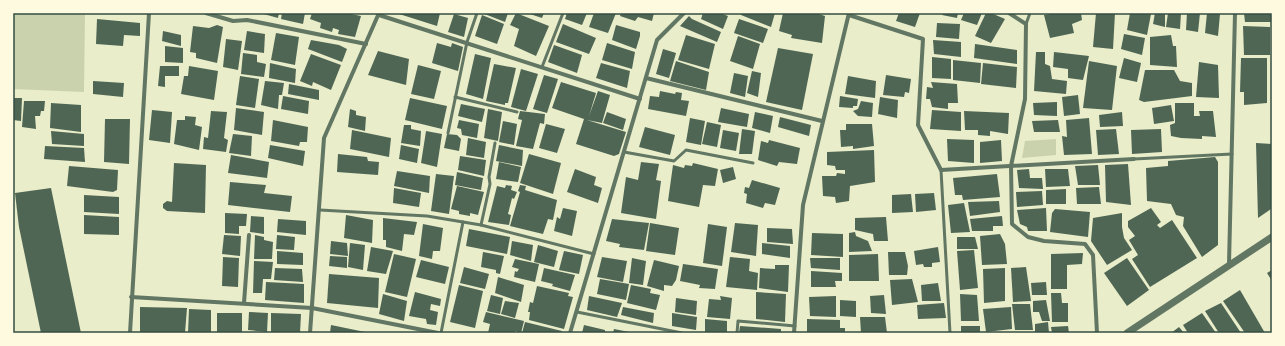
<svg xmlns="http://www.w3.org/2000/svg" width="1285" height="346" viewBox="0 0 1285 346" font-family="Lato,sans-serif">
<style>
.green{fill:#cad2ad}
.building{fill:#4f6655}
.lines{fill:none;stroke-linecap:round;stroke-linejoin:round}
.service{stroke:#617663;stroke-width:3}
.minor{stroke:#617663;stroke-width:4}
.tertiary{stroke:#617663;stroke-width:7}
.neatline{fill:none;stroke:#344e41;stroke-width:1.5}
</style>
<rect width="100%" height="100%" fill="#e9edc9"/>
<g class="green">
<path d="M13 13H85L84 92 13 89Z"/>
<path d="M1056 139V155L1022 158 1025 141Z"/>
</g>
<g class="building">
<path d="M260 13H279L278 18Z"/>
<path d="M282 13H305L303 24 281 19Z"/>
<path d="M312 13H346L361 16 355 37 338 34 339 30 333 28 332 32 320 28 321 23 310 19Z"/>
<path d="M396 13H440L437 26Z"/>
<path d="M482 13H508L505 22Z"/>
<path d="M516 13 549 26 536 56 514 46 519 29 510 25Z"/>
<path d="M527 13H544L542 18Z"/>
<path d="M567 13H587L582 25 565 19Z"/>
<path d="M594 13H616L608 33 589 27Z"/>
<path d="M621 13H654L652 21 638 17 635 21 620 16Z"/>
<path d="M703 13H720L728 16 723 29 701 19Z"/>
<path d="M741 13H775L771 27 741 15Z"/>
<path d="M783 13H816L825 16 822 43 791 38 792 35 779 31Z"/>
<path d="M899 13H920L915 27 896 21Z"/>
<path d="M943 13H958L957 18 942 15Z"/>
<path d="M964 13H982L977 25 961 20Z"/>
<path d="M986 13H991L1005 19 991 43 975 36Z"/>
<path d="M1056 13H1081L1082 20 1072 24 1074 33 1050 38 1044 15Z"/>
<path d="M1096 13H1115L1113 49 1093 47Z"/>
<path d="M1130 13 1151 14 1147 35 1127 30Z"/>
<path d="M1155 13H1165V27L1153 24Z"/>
<path d="M1168 13H1181L1180 29 1166 27Z"/>
<path d="M1187 13H1200L1198 32 1186 30Z"/>
<path d="M1207 13 1220 14 1218 36 1205 33Z"/>
<path d="M1244 13H1272V22H1245Z"/>
<path d="M454 14 468 18 464 37 448 32Z"/>
<path d="M482 15 504 24 497 44 475 36Z"/>
<path d="M689 16 692 19 721 32 717 42 680 26Z"/>
<path d="M97 19 140 23V36L124 35 123 46 96 44Z"/>
<path d="M739 19 768 29 763 43 734 33Z"/>
<path d="M937 23 960 24 959 39 936 37Z"/>
<path d="M563 24 596 38 589 54 556 42Z"/>
<path d="M217 25 223 27 217 63 196 58V53L190 52 193 26 209 28Z"/>
<path d="M616 25 640 32V36L636 49 612 40Z"/>
<path d="M1243 26 1270 27V55H1244Z"/>
<path d="M163 31 181 35V46L162 41Z"/>
<path d="M247 31 265 34 264 53 244 50Z"/>
<path d="M276 33 299 37 295 65 271 60Z"/>
<path d="M1124 34 1145 38 1142 55 1121 49Z"/>
<path d="M686 35 715 44 709 69 678 60Z"/>
<path d="M1171 35 1173 46H1176L1177 67 1150 65V37Z"/>
<path d="M738 36 760 44 753 69 730 61Z"/>
<path d="M226 39 242 41 238 70 223 67Z"/>
<path d="M311 40 339 45 347 49 342 62 308 49Z"/>
<path d="M933 40 961 42V57L934 54Z"/>
<path d="M437 43 451 47 452 43 463 47 458 71 432 63Z"/>
<path d="M607 43 635 52 632 69 602 60Z"/>
<path d="M975 44 1017 50V64L974 58Z"/>
<path d="M554 45 582 55 577 73 548 62Z"/>
<path d="M165 46 183 48V63L165 62Z"/>
<path d="M778 48 813 54 802 110 766 102Z"/>
<path d="M663 49 676 53 669 78 656 74Z"/>
<path d="M378 51 409 59 406 85 368 75Z"/>
<path d="M1036 52H1045V64L1050 66 1052 79 1067 81 1066 94 1034 91Z"/>
<path d="M1054 52 1089 56 1083 80 1068 78V69L1053 67Z"/>
<path d="M243 53 257 55V62L266 64 264 77 241 74Z"/>
<path d="M311 54 341 65 331 90 313 82 312 86 300 81Z"/>
<path d="M475 54 491 58 483 99 466 94Z"/>
<path d="M932 57 951 59V79L932 78Z"/>
<path d="M1124 58 1141 63 1137 82 1119 78Z"/>
<path d="M1241 58H1267V103L1244 105V92H1240Z"/>
<path d="M953 60 981 63 980 83 953 80Z"/>
<path d="M676 61 709 72 706 90 670 81Z"/>
<path d="M1089 61 1117 66 1112 110 1083 108Z"/>
<path d="M1199 62 1218 65 1219 98 1196 97Z"/>
<path d="M270 63 296 69 295 83 269 78Z"/>
<path d="M601 63 630 71 627 88 596 78Z"/>
<path d="M983 63 1017 67 1016 88 981 84Z"/>
<path d="M494 64 516 68 508 103H505V105L486 101Z"/>
<path d="M418 65 441 71 434 99 411 94Z"/>
<path d="M160 66H179V76H165V87L158 86Z"/>
<path d="M189 66 218 71 214 100 181 94 184 76H188Z"/>
<path d="M521 69 538 74 526 111 511 107Z"/>
<path d="M1145 70H1174L1180 81 1192 83V96L1144 102 1139 100Z"/>
<path d="M752 71 761 73 758 97 747 93Z"/>
<path d="M734 73 748 76 745 97 730 93Z"/>
<path d="M544 75 558 79 547 113 533 109Z"/>
<path d="M886 75 911 79 909 93 905 92 904 97 883 95Z"/>
<path d="M240 76 259 79 255 108 236 105Z"/>
<path d="M848 76 876 81 875 98 845 94Z"/>
<path d="M93 81 124 83 123 97 93 94Z"/>
<path d="M265 81 284 83 282 95H279L278 109 261 105Z"/>
<path d="M561 82 596 93 589 116 598 91 610 95 602 123 587 120 626 132 619 154 614 156 576 144 584 119 552 108Z"/>
<path d="M931 82 957 84 958 103H948V109L932 107 930 99H926L927 87 933 88Z"/>
<path d="M289 84 319 90V100L288 94Z"/>
<path d="M660 91 675 94 676 92 682 93 681 100 689 101 686 116 648 109 650 96 659 97Z"/>
<path d="M1078 95 1080 114 1064 116 1062 97Z"/>
<path d="M283 96 309 101 308 114 281 109Z"/>
<path d="M840 96 858 99 857 106H853V108L839 107Z"/>
<path d="M880 97 898 100 897 118 878 114Z"/>
<path d="M13 98H22L21 121 13 120Z"/>
<path d="M410 98 447 106 442 129 405 120Z"/>
<path d="M24 101H45L44 111H41L40 116H35L36 129 22 127Z"/>
<path d="M861 101 873 103 872 117 858 116 853 111 858 109Z"/>
<path d="M1057 102V116L1034 115 1033 103Z"/>
<path d="M51 103 81 105V132L50 128Z"/>
<path d="M1175 103H1194V116H1200L1199 111H1213L1216 137 1202 136V139L1181 138 1171 136 1170 125 1175 123Z"/>
<path d="M461 104 485 109 482 122 458 116Z"/>
<path d="M1171 105 1174 121 1154 124 1152 108Z"/>
<path d="M236 108 264 112 262 135 234 130Z"/>
<path d="M721 108 749 114 747 127 718 122Z"/>
<path d="M350 109 356 111V115L366 117 365 131 348 127Z"/>
<path d="M488 109 502 112 498 141 484 138Z"/>
<path d="M152 110 172 112 170 143 149 140Z"/>
<path d="M932 110 961 112V131L930 129Z"/>
<path d="M211 111 227 112 224 138 228 140 226 152 203 149 204 137 208 138Z"/>
<path d="M520 111 545 114 544 124 540 123 533 149 516 146 522 120 518 119Z"/>
<path d="M964 111 1009 113 1008 134 990 131V136L978 135V130H965Z"/>
<path d="M607 112 626 119 623 130 603 123Z"/>
<path d="M755 112 773 116 770 133 752 128Z"/>
<path d="M1122 112 1123 126 1100 127 1099 115Z"/>
<path d="M185 116 196 117 195 125 202 127 199 150 174 144 177 120H185Z"/>
<path d="M780 117 811 125 809 136 778 127Z"/>
<path d="M690 118 705 121 701 145 686 142Z"/>
<path d="M1089 118 1092 154 1064 155 1062 136 1067 137 1066 120Z"/>
<path d="M105 119H130L129 164 104 162Z"/>
<path d="M273 120 308 127 307 142H300L299 146 271 141Z"/>
<path d="M459 120 479 124 477 138 462 135 461 129 457 128Z"/>
<path d="M1058 120 1060 132H1034L1032 121Z"/>
<path d="M503 121 517 124 514 145 499 142Z"/>
<path d="M707 122 721 125 717 147 702 144Z"/>
<path d="M546 124 565 129 557 153 539 148Z"/>
<path d="M846 124H872L874 146 853 149V146L841 147 840 130H846Z"/>
<path d="M404 125H411V129L421 131 420 146 401 143Z"/>
<path d="M645 127 675 135 670 155 639 147Z"/>
<path d="M742 129 755 131 752 154H739Z"/>
<path d="M1116 129 1119 154 1098 155 1096 130Z"/>
<path d="M1161 129 1162 152 1132 154 1131 130Z"/>
<path d="M352 130 391 138 389 157 350 149Z"/>
<path d="M723 130 739 133 736 151 720 148Z"/>
<path d="M51 131 84 134V146L52 144Z"/>
<path d="M426 131 442 134 437 167 421 163Z"/>
<path d="M233 134 252 136 251 156 229 153Z"/>
<path d="M447 134 457 135 461 139 459 151 444 148Z"/>
<path d="M468 138 486 142 484 158 466 155Z"/>
<path d="M947 139 974 140V163L948 161Z"/>
<path d="M769 140 800 148 797 164 779 162 777 166 758 160 761 141 768 143Z"/>
<path d="M1001 140 1002 161 980 163V142Z"/>
<path d="M1256 143 1272 144 1271 209 1258 218Z"/>
<path d="M270 145 305 151 303 166 268 158Z"/>
<path d="M401 145 419 149 417 163 399 159Z"/>
<path d="M499 145 523 150 522 166 496 161Z"/>
<path d="M45 146 84 148 85 162 44 159Z"/>
<path d="M874 150 875 182 850 186 849 201 836 203 835 197 823 196 822 176H836L837 173 845 174V170H836L835 166 827 165V152Z"/>
<path d="M338 154 367 157 368 161 379 162 378 175 337 172Z"/>
<path d="M529 154 561 163 553 194 520 183Z"/>
<path d="M231 155 269 162 267 178 228 173Z"/>
<path d="M460 156 486 160 484 176 458 170Z"/>
<path d="M1215 157 1218 162V245L1202 257 1183 226 1184 217 1176 215 1171 204 1147 201 1146 168 1168 166V161Z"/>
<path d="M499 162 521 167 518 182 496 179Z"/>
<path d="M641 162 659 164 656 180 661 181 656 219 621 213 626 177 638 180Z"/>
<path d="M174 163 206 165 205 213 167 211 163 208V204L167 201 172 202Z"/>
<path d="M693 163 718 169 715 186 703 185 699 207 668 201 673 165 684 168 685 165 692 166Z"/>
<path d="M1128 164 1131 205 1106 202 1105 165Z"/>
<path d="M1098 165 1100 185H1078L1075 166Z"/>
<path d="M69 166 118 170 117 190 113 192 67 186Z"/>
<path d="M733 167 736 179 723 183 720 170Z"/>
<path d="M575 169 596 177 594 185 602 188 598 203 567 192Z"/>
<path d="M1029 169 1030 178H1042L1043 189 1019 188 1017 170Z"/>
<path d="M1045 169H1068L1070 186 1046 187Z"/>
<path d="M397 171 430 176 429 193 394 186Z"/>
<path d="M457 172 483 178 481 190 455 185Z"/>
<path d="M436 174 454 176 449 214 431 211Z"/>
<path d="M997 174 1000 197 963 200 962 195H955L953 178Z"/>
<path d="M752 180 780 188 775 205 765 203 763 208 746 203 747 194 744 193 745 187 749 188Z"/>
<path d="M230 182 266 185 264 193 292 196 290 212 228 205Z"/>
<path d="M506 185 512 186 511 190 517 192 514 199 512 198 508 214 511 215 509 225 488 222 497 186 505 188Z"/>
<path d="M520 185 526 186 525 190 557 200 553 220 548 219 543 234 510 226 520 192 518 191Z"/>
<path d="M457 186 484 192 478 215 470 213V216L459 214V211L451 209Z"/>
<path d="M1099 187 1101 204H1077L1076 188Z"/>
<path d="M51 188 81 333H41L19 227 15 193Z"/>
<path d="M394 188 421 193 419 207 393 203Z"/>
<path d="M1066 189V204H1046V190Z"/>
<path d="M1042 191 1043 205 1017 207 1016 192Z"/>
<path d="M934 193 936 210 916 212 915 194Z"/>
<path d="M911 194 913 212 892 213V195Z"/>
<path d="M84 195 119 197V214L84 212Z"/>
<path d="M999 201 1000 212 970 216 968 202Z"/>
<path d="M964 203 970 232 951 233 948 205Z"/>
<path d="M563 208 577 211 572 236 554 231 557 217 560 219Z"/>
<path d="M1046 208 1047 231H1028L1027 227 1020 224 1017 210Z"/>
<path d="M1151 208 1161 222 1157 225 1160 228 1172 220 1197 258 1150 287 1132 259 1138 255 1129 240 1135 236 1128 227V221Z"/>
<path d="M1055 209 1090 212 1088 237 1050 232 1052 213Z"/>
<path d="M225 213 247 214 246 226H239V234L225 233Z"/>
<path d="M1122 213V227L1124 238 1132 250 1107 265 1091 241 1093 218Z"/>
<path d="M84 215 119 217V235L84 234Z"/>
<path d="M346 215 373 220 372 243 344 238Z"/>
<path d="M251 216 264 217V234L250 232Z"/>
<path d="M1002 216 1003 226H993V231H972L970 219Z"/>
<path d="M886 217 888 241H874L873 234 855 230V218Z"/>
<path d="M383 218 417 222 414 235 404 234 402 251 386 247V240H383Z"/>
<path d="M278 219 306 221V235L277 232Z"/>
<path d="M612 219 649 223 644 250 619 247 620 244 606 241Z"/>
<path d="M650 223 679 228 675 255 646 251Z"/>
<path d="M735 223 758 225 756 256 731 252Z"/>
<path d="M423 224 443 228 440 251H433L432 259 419 256Z"/>
<path d="M708 224 727 227 722 266 703 263Z"/>
<path d="M767 228 792 229 793 244 767 242Z"/>
<path d="M469 229 510 237 507 254 466 246Z"/>
<path d="M855 232 856 236 868 241 872 251 849 252V233Z"/>
<path d="M812 233 843 234V257L811 255Z"/>
<path d="M1000 234 1005 244 1007 264 982 265 980 236Z"/>
<path d="M224 235 241 236 240 256 222 254Z"/>
<path d="M255 235 264 237V240L273 242 272 259H254Z"/>
<path d="M277 235 295 237 294 250 276 249Z"/>
<path d="M957 237H975L978 249H957Z"/>
<path d="M331 241 347 243 348 256 330 254Z"/>
<path d="M512 241 533 245 531 261 510 255Z"/>
<path d="M350 243 365 245 363 270 348 267Z"/>
<path d="M762 243 790 246V258L762 254Z"/>
<path d="M538 245 558 251 554 267 534 262Z"/>
<path d="M371 247 393 251 386 274 367 271Z"/>
<path d="M938 247 940 262 932 263V267H924L923 264 916 265 914 251Z"/>
<path d="M974 250 978 288 960 290 957 251Z"/>
<path d="M277 251 303 253V265L277 264Z"/>
<path d="M564 251 583 255 579 274 559 270Z"/>
<path d="M483 252 504 256 500 274 496 273V270L481 267Z"/>
<path d="M888 252H905L908 266 907 275H889Z"/>
<path d="M1083 253 1082 264 1067 265V289H1051V254Z"/>
<path d="M394 254 416 259 407 297 385 292Z"/>
<path d="M878 254 879 281H849V255Z"/>
<path d="M330 256 347 257V268L329 266Z"/>
<path d="M223 257 239 258 238 287 222 286Z"/>
<path d="M602 257 627 261 623 282 597 277Z"/>
<path d="M730 257 750 259 749 271 758 273 757 290 726 287Z"/>
<path d="M632 258 646 261 643 285 629 283Z"/>
<path d="M810 258H840V270L811 268Z"/>
<path d="M1127 258 1149 290 1127 306 1104 273Z"/>
<path d="M515 259 539 264 535 282 514 277 515 271 517 272 519 269 512 267Z"/>
<path d="M421 260 449 267 445 284 416 277Z"/>
<path d="M654 260 679 266 676 280 672 286 664 285V291L647 286Z"/>
<path d="M254 261 273 262 271 279H263L262 293H253Z"/>
<path d="M683 264 718 269 715 289 699 288 700 285 680 281Z"/>
<path d="M775 265H789L788 292 759 288 760 268 775 269Z"/>
<path d="M464 267 489 274 485 289 460 283Z"/>
<path d="M1026 267 1031 301 1013 302 1011 268Z"/>
<path d="M275 268 302 269 303 282 274 280Z"/>
<path d="M544 268 575 275 570 291 552 286 553 284 541 281Z"/>
<path d="M1005 268V301L984 303 983 269Z"/>
<path d="M1272 270V281L1267 273Z"/>
<path d="M811 271 842 273V281H835L836 287H811Z"/>
<path d="M329 274 379 278 378 308 327 303Z"/>
<path d="M498 277 524 285 521 302 495 293Z"/>
<path d="M600 279 629 284 626 300 597 294Z"/>
<path d="M912 279 918 302 892 305 890 280Z"/>
<path d="M266 282 304 284V303L265 300Z"/>
<path d="M1046 282 1047 295H1032L1031 283Z"/>
<path d="M938 283 941 301H922L921 285Z"/>
<path d="M459 285 483 291 475 328 450 322Z"/>
<path d="M631 285 651 289 650 293 660 295 656 310 627 303Z"/>
<path d="M537 286 569 293 568 296 573 297 564 329 529 320 530 312H528L530 302 533 303Z"/>
<path d="M1240 290 1265 333H1245L1223 301Z"/>
<path d="M415 292 441 299 440 306 431 304 430 310 438 312 436 325 427 324 426 319 409 316Z"/>
<path d="M756 292 786 294 785 322 756 319Z"/>
<path d="M1051 293H1061L1062 303H1068V322H1052Z"/>
<path d="M383 294 407 301 404 321 379 314Z"/>
<path d="M960 294 977 295 979 321H961Z"/>
<path d="M491 295 503 298 500 314 487 311Z"/>
<path d="M884 295 886 314 871 313 870 296Z"/>
<path d="M589 296 622 303 617 317 587 310Z"/>
<path d="M720 296 732 298 730 319 707 317 709 299 721 300Z"/>
<path d="M836 296V317L810 316 809 297Z"/>
<path d="M676 298 697 301 696 315 675 312Z"/>
<path d="M840 300 856 301V317L840 316Z"/>
<path d="M1046 300 1050 321H1042L1039 312H1033V301Z"/>
<path d="M505 301 519 303 515 318 501 314Z"/>
<path d="M944 303 946 318 918 319 917 305Z"/>
<path d="M1221 303 1241 333H1219L1205 311Z"/>
<path d="M1012 304H1030L1033 330H1015Z"/>
<path d="M140 307 187 308 185 333H140Z"/>
<path d="M623 307 654 313 653 323 621 315Z"/>
<path d="M1011 307 1012 329 986 332 983 309Z"/>
<path d="M189 309 211 310V333H188Z"/>
<path d="M249 312 268 313 267 332 248 330Z"/>
<path d="M486 312 524 321 521 333 515 331V333H488L490 324 483 322Z"/>
<rect x="217" y="313" width="25" height="20"/>
<path d="M271 313 301 314 300 333 271 332Z"/>
<path d="M672 313 697 317 696 330 672 326Z"/>
<path d="M1202 313 1216 333H1188L1183 325Z"/>
<path d="M860 317H885L887 333H861Z"/>
<path d="M705 319 727 321V333H705Z"/>
<path d="M807 319 840 320V328H845V333H807Z"/>
<path d="M525 322 562 331 561 333H522Z"/>
<path d="M1048 322 1049 333H1035V324Z"/>
<path d="M331 325 365 332V333H330Z"/>
<path d="M584 325 605 330V333H582Z"/>
<path d="M740 326 781 329V333H739Z"/>
<rect x="961" y="326" width="19" height="7"/>
<path d="M1068 326 1069 333H1052L1051 327Z"/>
<path d="M1179 327 1184 333H1171Z"/>
<path d="M614 329 629 332V333H613Z"/>
</g>
<g class="lines">
<g class="service">
<path d="M1026 24 1030 13"/>
<path d="M542 67 563 13"/>
<path d="M455 97 517 112"/>
<path d="M448 133 467 42 477 13"/>
<path d="M624 152 674 161 686 150 753 163"/>
<path d="M1134 159 1232 154"/>
<path d="M941 170 950 333"/>
<path d="M320 210 427 216 481 225 594 254"/>
<path d="M481 225 490 184 489 177 495 143"/>
<path d="M577 312 682 333"/>
<path d="M441 333 463 222"/>
<path d="M737 333 738 321 795 326"/>
</g>
<g class="minor">
<path d="M206 13 233 21 247 20 366 44"/>
<path d="M1009 13 1026 24 1025 99 1011 166 1012 224 1028 237 1044 241 1085 244 1093 255 1097 333"/>
<path d="M379 15 640 99"/>
<path d="M849 15 923 39 918 125 941 170 1134 159"/>
<path d="M646 78 822 121"/>
<path d="M1229 264 1235 13"/>
<path d="M131 297 312 308 438 333"/>
<path d="M244 303 249 235"/>
<path d="M130 333 149 13"/>
<path d="M310 333 324 138 379 13"/>
<path d="M570 333 657 40 684 13"/>
<path d="M794 333 803 205 849 13"/>
</g>
<path class="tertiary" d="M1127 333 1272 237"/>
</g>
<rect width="1285" height="346" fill="none" stroke="#fefae0" stroke-width="28"/>
<rect x="14" y="14" width="1257" height="318" class="neatline"/>
</svg>
